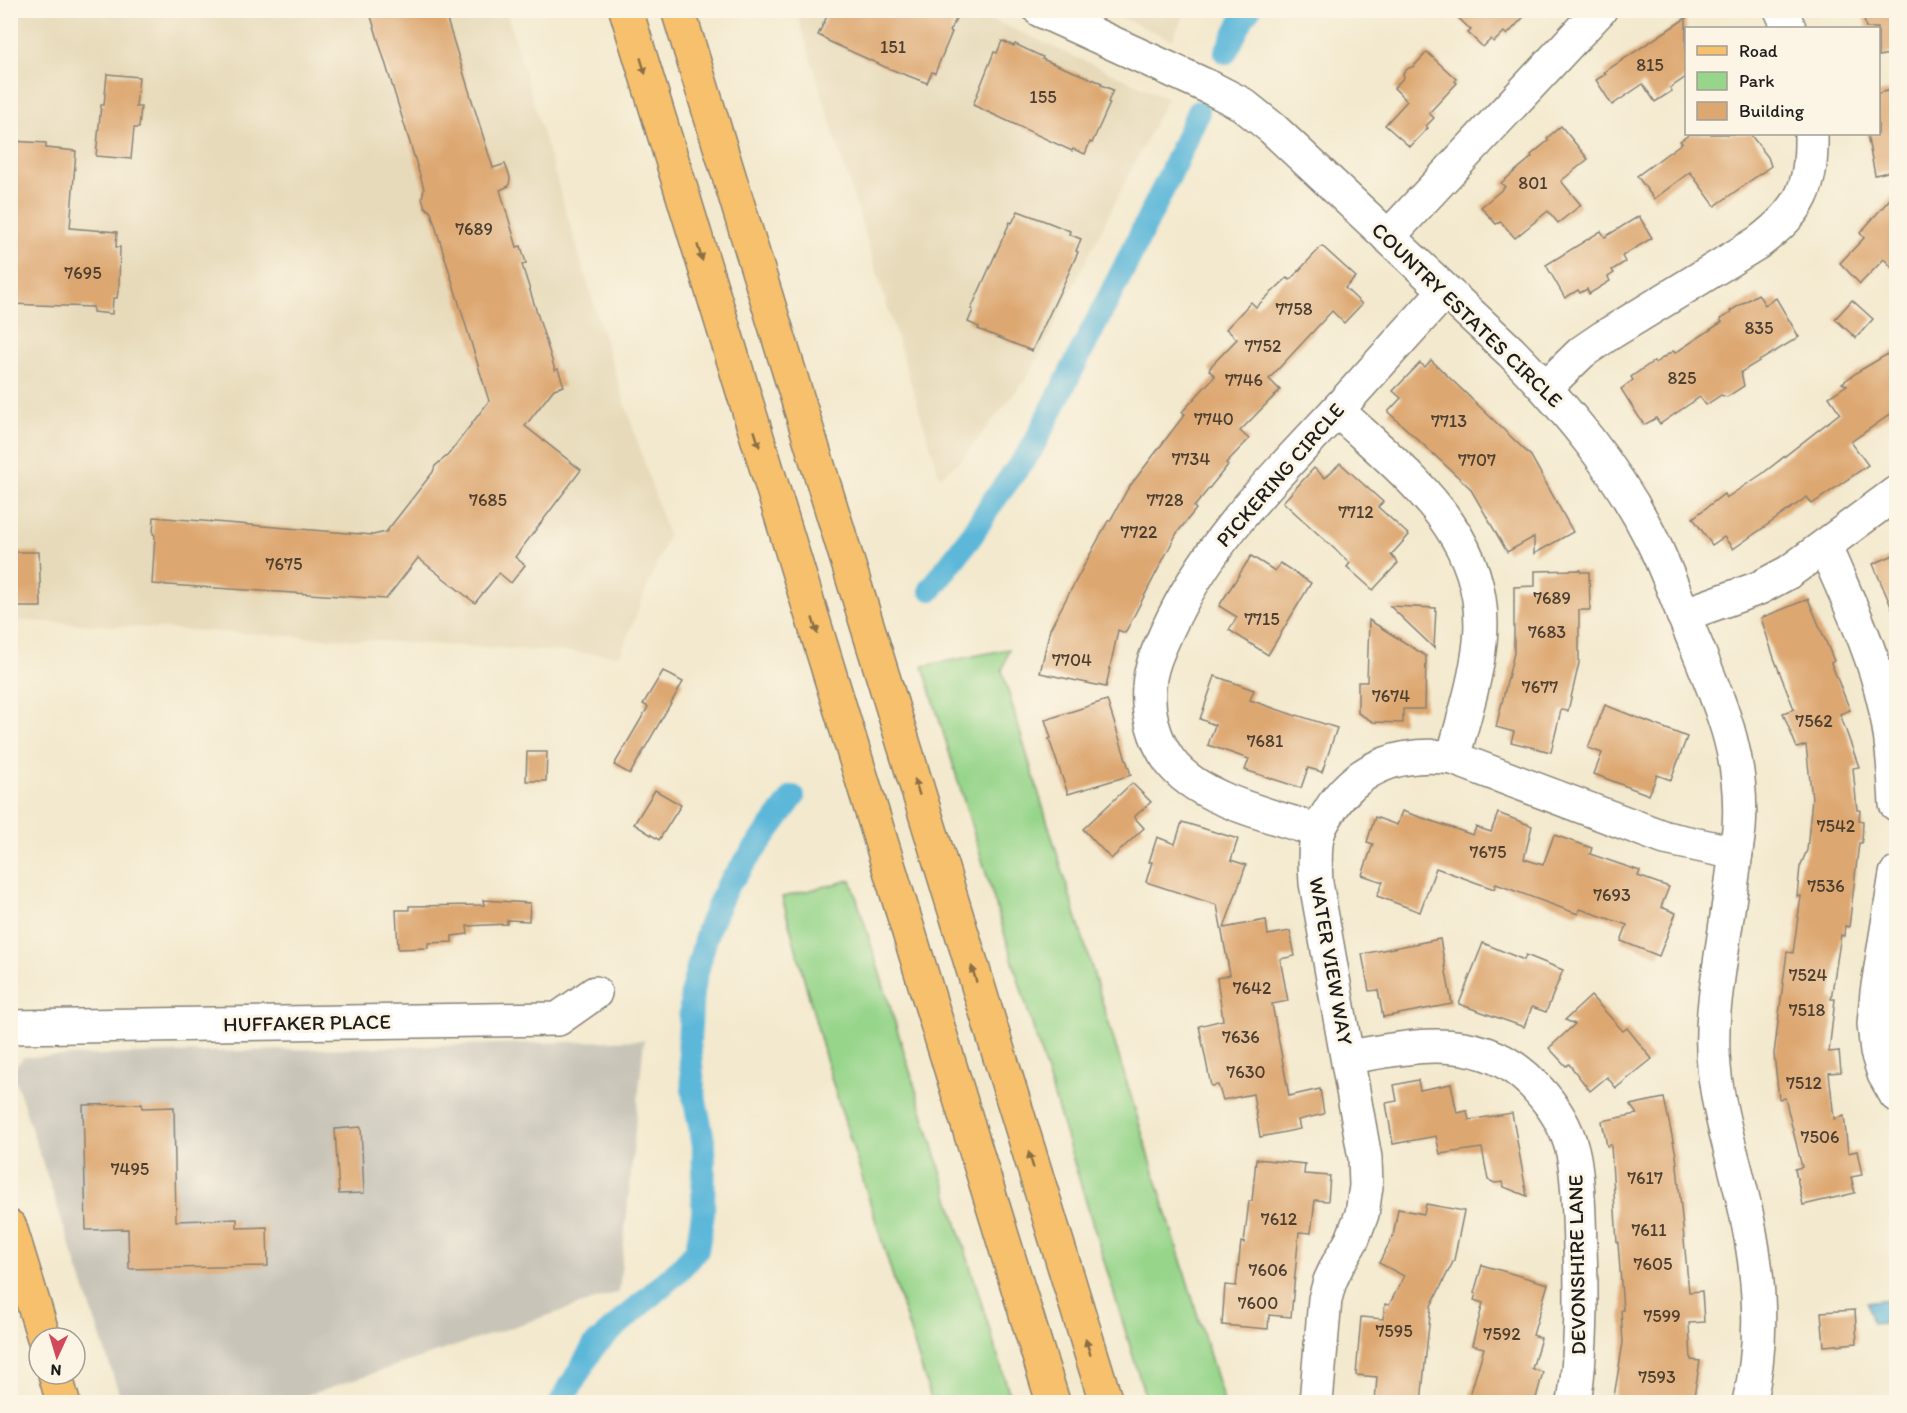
<svg xmlns="http://www.w3.org/2000/svg" width="1907" height="1413" viewBox="0 0 1907 1413" font-family="Itim,sans-serif">
<style>
.built{fill:#e7daba}
.industrial{fill:#c8c4b8}
.green{fill:#97d58b;stroke:#5a7854;stroke-width:1.5}
.water{fill:#5bb7d9;stroke:#3c6a7a;stroke-width:1.5}
.lines{fill:none;stroke-linecap:round;stroke-linejoin:round}
.canal{stroke:#5bb7d9;stroke-width:24}
.building{fill:#dda771}
.minor-casing{stroke:#888275;stroke-width:36}
.major-casing{stroke:#888275;stroke-width:36}
.highway-casing{stroke:#888275;stroke-width:36}
.minor{stroke:#fff;stroke-width:33}
.major{stroke:#f7c06c;stroke-width:33}
.highway{stroke:#f7c06c;stroke-width:33}
.oneway{fill:#8a6e44}
.labels{text-anchor:middle;stroke-width:6;stroke-linejoin:round;paint-order:stroke}
.number-label{font-size:18px;fill:#4c3f31}
.street-label{font-size:21px;fill:#1c1c1c;stroke:#fcf5e5}
</style>
<rect width="100%" height="100%" fill="#fcf5e5"/>
<filter id="ink" filterUnits="userSpaceOnUse"><feTurbulence type="fractalNoise" baseFrequency=".0167" numOctaves="2"/><feDisplacementMap in="SourceGraphic" scale="12" xChannelSelector="R" yChannelSelector="G"/><feConvolveMatrix kernelMatrix="1 2 1 2 8 2 1 2 1" color-interpolation-filters="sRGB"/></filter>
<filter id="wash" filterUnits="userSpaceOnUse"><feTurbulence type="fractalNoise" baseFrequency=".008" numOctaves="4" result="noise"/><feDisplacementMap in="SourceGraphic" scale="24" xChannelSelector="R" yChannelSelector="G"/><feGaussianBlur stdDeviation="1.35" result="paint"/><feColorMatrix in="noise" values="0 0 0 0 0 0 0 0 0 0 0 0 0 0 0 0 0 1.4 0 .05"/><feComposite in="paint" operator="in"/></filter>
<g filter="url(#wash)">
<rect width="100%" height="100%" fill="#f3e9ce"/>
<g class="built">
<path d="M10 11H506L605 341 668 536 620 655 11 620Z"/>
<path d="M796 11H973L1167 98 1029 375 961 460 940 477Z"/>
<path d="M1107 11 1186 10V11L1172 40Z"/>
</g>
<path class="industrial" d="M644 1040 619 1292 286 1402H122L12 1070 24 1057Z"/>
<g class="green">
<path d="M1009 649 1002 671 1017 722 1224 1402H1147L923 666Z"/>
<path d="M851 880 1012 1402H932L830 1074 782 897Z"/>
</g>
<path class="water" d="M1896 1298V1322L1872 1324 1867 1302Z"/>
<g class="lines">
<g class="canal">
<path d="M1226 52 1245 14 1249 10"/>
<path d="M931 589 972 535 991 504 1031 450 1127 262 1167 181 1198 112"/>
<path d="M561 1402 594 1346 677 1272 697 1250 703 1213 704 1145 694 1096 689 1043 692 991 708 929 726 888 793 797"/>
</g>
</g>
<g id="blocks">
<g class="building">
<path d="M369 10H444L493 168 505 164 510 177 509 186 500 190 517 247 521 246 526 263 522 265 555 370 558 369 564 386 554 389 525 426 581 470 515 557 525 565 511 583 499 573 475 603 418 558 386 599 152 584 155 535 153 534 154 517 373 535 386 532 433 472 435 466 448 455 489 401 431 212 425 207 422 198 424 189 422 182Z"/>
<path d="M830 10H935L956 19 950 31 952 32 935 73 932 72 927 83 885 67 828 41V40L818 35Z"/>
<path d="M1450 10H1530L1507 35 1504 32 1494 42 1491 39 1483 47 1468 33 1471 30Z"/>
<path d="M1862 10H1896V53L1878 56V28H1866Z"/>
<path d="M1686 18V77L1670 88 1672 91 1655 102 1643 84 1612 105 1596 80 1606 74 1604 72Z"/>
<path d="M1002 41 1014 46 1015 44 1043 57 1042 59 1102 83 1101 85 1113 90 1108 102 1110 103 1092 143 1090 142 1085 154 1073 149 1072 151 973 105 994 52 997 53Z"/>
<path d="M1427 52 1456 79 1455 81 1457 83 1429 113 1434 118 1426 126 1428 128 1410 147 1385 125 1407 101 1394 88 1404 77 1403 74 1407 69 1414 66Z"/>
<path d="M107 74 139 77 136 107H141L139 128H134L131 159 96 156 101 105H104Z"/>
<path d="M1896 89V170L1875 175 1867 134H1878V93Z"/>
<path d="M1561 126 1588 159 1561 181 1581 205 1558 223 1548 211 1515 238 1501 222 1496 224 1481 207 1505 187 1501 183 1532 157 1531 155 1549 140 1547 138Z"/>
<path d="M1690 134H1750L1768 157 1771 166 1715 206 1690 172 1654 199 1637 176 1682 143 1680 141Z"/>
<path d="M10 141 46 143V148L76 151 70 228 117 232 116 247H120L119 285 117 298H113L112 314 93 312V307L10 304Z"/>
<path d="M1896 192V272L1884 259 1860 284 1840 263 1864 238 1860 233Z"/>
<path d="M1018 211 1050 223 1070 231 1069 234 1081 239 1076 251 1078 252 1065 281 1032 351 978 329 979 327 968 322 973 310 971 309 1010 222 1012 223Z"/>
<path d="M1639 216 1652 238 1622 256 1625 262 1612 270 1614 273 1608 277 1610 281 1589 294 1587 289 1580 293 1578 290 1565 298 1546 265 1601 231 1605 237Z"/>
<path d="M1322 246 1356 277 1345 288 1362 304 1344 323 1332 311 1269 379 1280 390 1240 431 1249 439 1226 463 1228 465 1194 507 1196 509 1177 533 1125 633 1118 630 1106 687 1040 673 1050 629 1108 521H1110L1127 490 1185 414 1182 412 1215 376 1209 370 1212 365 1237 339 1226 329 1251 302 1256 307 1287 278 1290 280Z"/>
<path d="M1758 294 1765 305 1776 298 1799 337 1741 372 1744 386 1727 397 1721 395 1706 405 1700 397 1660 424 1656 418 1644 425 1621 389 1633 380 1631 377 1654 361 1655 363 1673 351 1675 353 1722 322 1720 319 1731 313 1730 311Z"/>
<path d="M1852 300 1873 319 1856 338 1835 319Z"/>
<path d="M1896 349V410L1851 442 1868 465 1812 504 1807 497 1733 549 1724 537 1712 545 1693 518 1724 494 1726 498 1762 474 1840 413 1829 397 1847 385 1842 383 1859 371Z"/>
<path d="M1431 360 1531 456 1573 532 1534 554V537L1507 552 1470 488 1388 412 1401 398 1393 391 1420 363 1425 367Z"/>
<path d="M1340 463 1383 502 1378 507 1409 535 1391 555 1398 563 1373 590 1347 567 1350 563 1283 502 1314 468 1325 478Z"/>
<path d="M10 552H39L41 607H10Z"/>
<path d="M1896 554V618L1873 564Z"/>
<path d="M1251 556 1275 571 1280 563 1311 583 1268 655 1229 630 1237 617 1219 606Z"/>
<path d="M1581 570V572H1589L1590 610H1579V663L1568 711 1561 710 1551 752 1511 742 1514 732 1496 727 1514 653V587L1535 586V571Z"/>
<path d="M1808 599 1834 661 1831 663 1850 710 1840 714 1859 767 1853 768 1857 810H1860L1859 820 1863 821 1862 843H1859L1849 927 1845 926 1844 936 1841 935 1831 999H1835L1829 1052 1839 1051 1841 1072 1829 1073 1834 1119 1844 1116 1848 1153 1857 1151 1862 1175 1851 1177 1855 1193 1803 1205 1795 1169 1802 1167 1785 1098 1779 1099 1774 1054 1787 952 1793 953 1801 896H1797L1800 867 1807 850 1812 799 1806 745 1797 748 1783 713 1794 709 1774 658 1761 618Z"/>
<path d="M1390 606 1436 608 1434 648Z"/>
<path d="M1369 620 1426 656 1425 709H1403V723L1373 722 1358 713V682H1367Z"/>
<path d="M663 671 683 682 630 774 614 765 648 707 643 704Z"/>
<path d="M1215 676 1254 690 1250 700 1296 716 1297 715 1337 728 1322 772 1308 768 1301 788 1245 770 1249 759 1208 745 1215 725 1200 719Z"/>
<path d="M1107 700 1131 775 1068 794 1049 739 1051 738 1045 720Z"/>
<path d="M1605 705 1687 737 1671 780 1657 775 1649 795 1594 774 1602 753 1588 748Z"/>
<path d="M527 752H547L546 781H526Z"/>
<path d="M1132 783 1151 802 1134 817 1144 828 1111 859 1083 829Z"/>
<path d="M655 790 681 805 659 840 634 824Z"/>
<path d="M1402 811 1473 835 1476 827 1491 832 1498 813 1532 826 1524 859 1543 865 1554 835 1592 848 1590 854 1640 871 1638 876 1669 887 1661 907 1676 913 1659 956 1621 941 1627 925 1580 909 1578 914 1496 884 1494 889 1436 868 1420 912 1377 896 1383 882 1362 875 1373 844 1367 842 1375 817 1397 825Z"/>
<path d="M1182 822 1238 839 1231 860 1246 865 1224 928 1266 920 1268 935 1290 931 1295 956 1280 959 1288 1001 1272 1004 1289 1096 1320 1089 1324 1114 1298 1120 1300 1129 1260 1137 1253 1094 1223 1100 1218 1085 1211 1086 1199 1026 1223 1020 1217 978 1230 975 1217 905 1146 882 1152 862H1149L1157 837 1175 844Z"/>
<path d="M483 900 530 903 529 921 507 920V924L467 926 468 934 452 936V942L428 943V948L398 949 396 910H409V906L484 905Z"/>
<path d="M1440 939 1452 1004 1383 1017 1378 990 1369 991 1362 954Z"/>
<path d="M1483 943 1524 960 1526 955 1563 970 1546 1012 1532 1007 1524 1027 1459 1004Z"/>
<path d="M1591 996 1623 1031 1627 1028 1652 1059 1616 1088 1607 1077 1590 1091 1569 1064 1566 1066 1549 1048 1575 1024 1565 1020Z"/>
<path d="M1418 1080 1420 1090 1451 1084 1457 1113 1467 1111 1469 1120 1512 1113 1527 1196 1504 1187 1503 1182 1495 1183 1488 1180 1482 1148 1440 1154 1436 1136 1393 1144 1386 1103 1397 1101 1394 1085Z"/>
<path d="M1664 1098 1676 1155 1689 1292 1702 1291 1704 1322 1689 1323 1691 1360 1700 1361 1693 1402H1613L1623 1343 1621 1310H1623L1618 1243H1617L1611 1145 1607 1146 1602 1121 1637 1114 1630 1105Z"/>
<path d="M142 1104V1108L174 1107 176 1221 237 1219V1228L267 1227 268 1266 129 1269 128 1229 86 1230 83 1105Z"/>
<path d="M361 1127 364 1193 339 1194 335 1129Z"/>
<path d="M1256 1159 1305 1164 1304 1174 1330 1176 1328 1201 1315 1200 1311 1233 1299 1232 1291 1317 1269 1315 1268 1329 1222 1325 1225 1285 1236 1286 1241 1242 1244 1243 1249 1201H1252Z"/>
<path d="M1426 1204 1464 1211 1454 1260 1431 1306 1421 1402H1375L1377 1377 1356 1375 1361 1317 1383 1319 1385 1304 1389 1305 1404 1276 1379 1263 1393 1236 1398 1209 1424 1214Z"/>
<path d="M1482 1265 1548 1284 1533 1335 1541 1338 1532 1369 1543 1372 1535 1402H1468L1484 1348 1472 1345 1483 1303 1474 1300 1476 1294 1474 1293Z"/>
<path d="M1855 1310 1857 1343 1824 1346 1821 1312Z"/>
</g>
</g>
</g>
<g filter="url(#ink)">
<use href="#blocks" fill-opacity="0" stroke="#888275" stroke-width="1.5"/>
<g class="lines">
<g class="minor-casing">
<g id="minor">
<path d="M1040 10 1211 88 1242 104 1272 128 1511 352C1566 408 1617 469 1652 540 1669 574 1681 611 1696 645 1722 709 1744 758 1739 829 1734 869 1728 910 1722 950 1716 989 1710 1028 1714 1067 1719 1120 1738 1170 1748 1222 1760 1281 1764 1344 1749 1402"/>
<path d="M1781 10 1789 28"/>
<path d="M1388 237 1600 10"/>
<path d="M1546 387 1582 352 1604 337 1759 242C1802 209 1812 188 1811 134"/>
<path d="M1337 410C1406 475 1491 535 1480 642 1476 681 1463 720 1453 758"/>
<path d="M1825 547C1846 597 1872 648 1884 702 1892 736 1894 769 1896 804"/>
<path d="M1683 615 1759 588 1789 572 1896 493"/>
<path d="M1319 831C1274 816 1197 800 1169 760 1154 739 1147 712 1149 687 1150 667 1159 649 1167 631 1208 541 1272 480 1338 409 1374 370 1409 330 1445 291"/>
<path d="M1896 874 1877 992 1874 1024 1877 1052 1884 1074 1896 1095"/>
<path d="M10 1027 558 1019 595 993"/>
<path d="M1348 1057C1393 1050 1442 1038 1487 1054 1529 1069 1566 1114 1574 1158 1579 1187 1579 1218 1580 1248 1582 1300 1582 1351 1574 1402"/>
<path d="M1316 1402 1325 1299 1330 1281 1338 1264 1352 1240 1362 1214 1366 1186 1365 1158 1316 883C1315 866 1314 848 1318 832 1321 824 1327 815 1332 807 1360 765 1404 751 1453 758L1665 838 1736 853"/>
</g>
</g>
<g class="major-casing">
<g id="major">
<path d="M10 1227 44 1338"/>
<path d="M55 1374 63 1402"/>
</g>
</g>
<g class="highway-casing">
<g id="highway">
<path d="M626 10 1053 1402"/>
<path d="M678 10 1106 1402"/>
</g>
</g>
<use href="#minor" class="minor"/>
<use href="#major" class="major"/>
<use href="#highway" class="highway"/>
</g>
<defs><path id="oneway-solid" d="M-6-.8H1V-3.2L6.5 0L1 3.2V.8H-6Z" transform="scale(1.5)"/></defs>
<g class="oneway">
<use href="#oneway-solid" transform="translate(643 66) rotate(73)"/>
<use href="#oneway-solid" transform="translate(700 253) rotate(73)"/>
<use href="#oneway-solid" transform="translate(757 439) rotate(73)"/>
<use href="#oneway-solid" transform="translate(815 626) rotate(73)"/>
<use href="#oneway-solid" transform="translate(917 787) rotate(-107)"/>
<use href="#oneway-solid" transform="translate(974 974) rotate(-107)"/>
<use href="#oneway-solid" transform="translate(1031 1160) rotate(-107)"/>
<use href="#oneway-solid" transform="translate(1088 1347) rotate(-107)"/>
</g>
</g>
<g class="labels">
<g class="number-label">
<text x="893" y="53">151</text>
<text x="1650" y="71">815</text>
<text x="1043" y="103">155</text>
<text x="1533" y="189">801</text>
<text x="474" y="235">7689</text>
<text x="83" y="279">7695</text>
<text x="1294" y="315">7758</text>
<text x="1759" y="334">835</text>
<text x="1263" y="352">7752</text>
<text x="1682" y="384">825</text>
<text x="1244" y="386">7746</text>
<text x="1214" y="425">7740</text>
<text x="1449" y="427">7713</text>
<text x="1191" y="465">7734</text>
<text x="1477" y="466">7707</text>
<text x="488" y="506">7685</text>
<text x="1165" y="506">7728</text>
<text x="1356" y="518">7712</text>
<text x="1139" y="538">7722</text>
<text x="284" y="570">7675</text>
<text x="1552" y="604">7689</text>
<text x="1262" y="625">7715</text>
<text x="1547" y="638">7683</text>
<text x="1072" y="666">7704</text>
<text x="1540" y="693">7677</text>
<text x="1391" y="702">7674</text>
<text x="1814" y="727">7562</text>
<text x="1265" y="747">7681</text>
<text x="1836" y="832">7542</text>
<text x="1488" y="858">7675</text>
<text x="1826" y="892">7536</text>
<text x="1612" y="901">7693</text>
<text x="1808" y="981">7524</text>
<text x="1252" y="994">7642</text>
<text x="1807" y="1016">7518</text>
<text x="1241" y="1043">7636</text>
<text x="1246" y="1078">7630</text>
<text x="1804" y="1089">7512</text>
<text x="1820" y="1143">7506</text>
<text x="130" y="1175">7495</text>
<text x="1645" y="1184">7617</text>
<text x="1279" y="1225">7612</text>
<text x="1649" y="1236">7611</text>
<text x="1653" y="1270">7605</text>
<text x="1268" y="1276">7606</text>
<text x="1258" y="1309">7600</text>
<text x="1662" y="1322">7599</text>
<text x="1394" y="1337">7595</text>
<text x="1502" y="1340">7592</text>
<text x="1657" y="1383">7593</text>
</g>
<g class="street-label">
<text transform="translate(1467 315) rotate(44)" y="7">COUNTRY ESTATES CIRCLE</text>
<text transform="translate(1280 475) rotate(-49)" y="7">PICKERING CIRCLE</text>
<text transform="translate(1331 961) rotate(80)" y="7">WATER VIEW WAY</text>
<text transform="translate(307 1023) rotate(-1)" y="7">HUFFAKER PLACE</text>
<text transform="translate(1577 1265) rotate(-91)" y="7">DEVONSHIRE LANE</text>
</g>
</g>
<rect width="1907" height="1413" fill="none" stroke="#fcf5e5" stroke-width="36"/>
<rect x="1685" y="27" width="195" height="108" fill="#fcf5e5" stroke="#a29e95" stroke-width="1.5"/>
<rect x="1697" y="46" width="30" height="9" fill="#f7c06c" stroke="#a29e95" stroke-width="1.5"/>
<text x="1739" y="57" font-size="18" fill="#1c1c1c">Road</text>
<rect x="1697" y="72" width="30" height="18" fill="#97d58b" stroke="#a29e95" stroke-width="1.5"/>
<text x="1739" y="87" font-size="18" fill="#1c1c1c">Park</text>
<rect x="1697" y="102" width="30" height="18" fill="#dda771" stroke="#a29e95" stroke-width="1.5"/>
<text x="1739" y="117" font-size="18" fill="#1c1c1c">Building</text>
<g transform="translate(57 1356) rotate(184)"><circle r="28" fill="#fcf5e5" stroke="#a29e95" stroke-width="1.5"/>
<path d="M0-4.5L10 22L0 15L-10 22Z" fill="#d1495b"/>
<text y="-9" font-size="16" font-weight="bold" text-anchor="middle" fill="#1c1c1c">N</text>
</g>
</svg>
